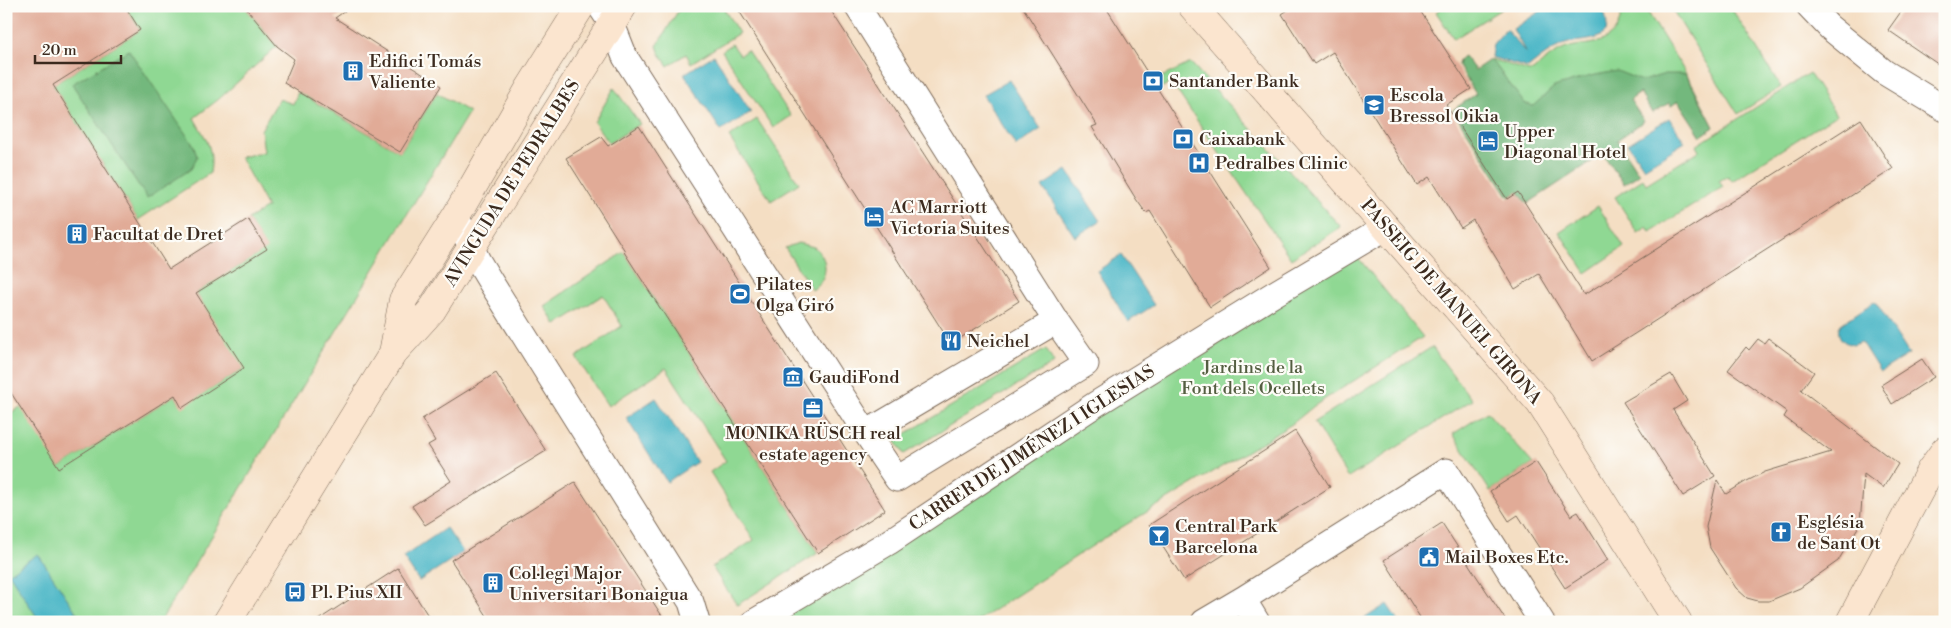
<svg xmlns="http://www.w3.org/2000/svg" width="1951" height="628" font-family="'Libre Bodoni',serif">
<rect width="100%" height="100%" fill="#fdfcf7"/>
<filter id="ink" filterUnits="userSpaceOnUse"><feTurbulence type="fractalNoise" baseFrequency=".02" numOctaves="2"/><feDisplacementMap in="SourceGraphic" scale="10" xChannelSelector="R" yChannelSelector="G"/><feConvolveMatrix kernelMatrix="1 2 1 2 8 2 1 2 1" color-interpolation-filters="sRGB"/></filter>
<filter id="wash" filterUnits="userSpaceOnUse"><feTurbulence type="fractalNoise" baseFrequency=".0096" numOctaves="4" result="noise"/><feDisplacementMap in="SourceGraphic" scale="20" xChannelSelector="R" yChannelSelector="G"/><feGaussianBlur stdDeviation="1.12" result="paint"/><feColorMatrix in="noise" values="0 0 0 0 0 0 0 0 0 0 0 0 0 0 0 0 0 1.4 0 .05"/><feComposite in="paint" operator="in"/></filter>
<g filter="url(#wash)">
<rect width="100%" height="100%" fill="#f4dec3"/>
<path fill="#8fd893" stroke="#658158" d="M125,6h119l33,40 -58,53 -25,19c12,21 20,30 16,55l-72,47 -85,-135 87,-55z
M681,6h41l17,27 -48,30 -5,-9 -18,12 -8,-12 -3,-8z
M1444,6h62l-52,33 -18,-27z
M1626,6h18l49,79 21,42 -13,9 -23,-35 -7,5 -2,-3 -17,10 -12,-20 -10,7 14,21 -27,19 22,34 -15,10 -21,-30 -76,50 -8,-12 -10,5 -56,-87 23,-16 -18,-29 1,-5 5,-4 11,14 16,-11 38,12h4c9,-8 18,-16 29,-21 19,-9 41,-1 54,-21 4,-7 5,-11 4,-19z
M1670,6h60l51,81 -43,27z
M732,44l8,11 7,-5 44,66 -18,12 -51,-77z
M1191,63l150,164 -50,32 -120,-177 -8,5 -10,-6z
M1809,73l27,42 -104,66 -4,-5 -9,5 4,6 -73,45 -3,-5 -9,6 -23,-36 28,-18 3,5 53,-33 -3,-5z
M614,88l26,36 -31,19 -15,-21z
M298,92l102,60 37,-59 32,19 -309,510h-154v-206l19,-12 34,64 116,-73 7,12 61,-38 -47,-76 70,-44 -18,-30 19,-12 -27,-50 24,-5 -3,-22 18,-31 14,5z
M757,119l42,64 -28,18 -42,-64z
M1598,206l26,41 -38,26 -27,-41z
M798,243l16,4c16,12 14,33 -2,43l-27,-42z
M1351,249l72,88 -109,69 -22,18 -183,111 -133,87h-215z
M624,252l194,301 -81,52 -25,-38 42,-27 -44,-68 16,-11 -60,-93 -58,38 -32,-49 46,-31 -19,-31 -47,30 -12,-19z
M1432,347l40,53 -124,78 -34,-56z
M1046,349l8,14 -150,91 -9,-14z
M1487,412l46,52 -43,27 -37,-57z"/>
<path fill="#73b87d" stroke="#57714e" d="M129,50l65,96 3,11 -6,12 -44,29 -75,-114z
M1464,56l11,14 16,-11 33,44 9,3 21,-19 36,-11 27,-5 25,10 23,-7h21l28,53 -13,9 -23,-35 -7,5 -2,-3 -17,10 -12,-20 -10,7 14,21 -27,19 22,34 -15,10 -21,-30 -76,50 -8,-12 -10,5 -56,-87 23,-16 -18,-29 2,-6z"/>
<path fill="#49b6c6" stroke="#427072" d="M1548,6h52c6,9 8,15 6,26 -11,11 -27,7 -41,12 -14,5 -26,15 -37,24l-37,-11 2,-13 13,-15 20,24 -13,-24z
M714,55l37,57 -30,19 -37,-57z
M1009,80l32,49 -25,17 -33,-51z
M1669,118l16,24 -41,26 -16,-24z
M1067,170l33,51 -25,16 -33,-51z
M1121,255l33,50 -26,17 -31,-51z
M1875,301l34,53 -29,18 -19,-30 -9,3c-11,-3 -17,-11 -11,-21z
M656,398l41,64 -30,20 -41,-64z
M446,528l16,22v3l-43,28 -16,-24z
M38,554l44,67 -42,1 -31,-49z
M1387,604l12,18h-40z"/>
<g id="blocks">
<path fill="#e1ab97" d="M6,6h119l15,24 -87,55 116,184 79,-50 19,30 -71,44 48,75 -62,40 -7,-13 -116,73 -53,-83z
M244,6h108l-17,12 106,68 -41,66 -116,-69 10,-24 -17,-13z
M736,6h92l191,295 -68,43z
M1022,6h83l166,261 -61,40 -60,-96 -4,2 -10,-14 -44,-72 5,-2z
M1294,6h123l54,83 -25,16 61,94 11,-7 66,103 277,-176 32,50 -301,192 -53,-87 -24,15 -42,-69 -12,8 -32,-51 -12,8 -84,-133 -19,12 -32,-50z
M1905,6h28l12,9v54l-57,-39z
M639,126l246,384 -67,43 -194,-301 1,-1 -59,-93 35,-21 7,9z
M1768,338l46,34 -13,18 97,74 -15,24 -19,-14 -4,50 -22,37 -38,27 -31,13h-11l-11,-3 -11,-10 -26,-40 -4,-21 11,-47 9,14 19,-12 20,-10 66,-20 -47,-35 3,-5 -59,-42 18,-23 3,3 9,-11 6,4z
M1922,359l12,18 -42,27 -11,-19z
M496,373l50,78 -121,74 -13,-19 39,-25 -23,-36 7,-4 -13,-22z
M1671,374l16,27 -14,9 42,66 -32,20 -60,-94z
M1295,431l35,56 -146,93 -35,-55z
M1536,462l35,54 7,-4 30,48 -43,28 -47,-73 -9,6 -19,-30z
M575,482l28,43 63,97h-175l-40,-62z
M1442,523l35,54 30,45h-84l-39,-62z
M398,568l34,54h-117z"/>
</g>
</g>
<g filter="url(#ink)">
<use href="#blocks" fill-opacity="0" stroke="#7c6958" stroke-width="1"/>
<g fill="none" stroke-linecap="round" stroke-linejoin="round">
<g stroke="#7c6958" stroke-width="27">
<path id="street" d="M600,6l12,18 13,33 241,376
M857,6l199,315 30,43 -189,115 -31,-46 190,-112
M1809,6l20,21 55,45 61,37
M456,216l22,45 12,20 201,321 6,20
M1243,599l14,23
M754,622l135,-80 207,-138 178,-110 113,-67
M1204,622l39,-23 203,-128 96,151"/>
</g>
<g stroke="#7c6958" stroke-width="29">
<path id="secondary" d="M1192,6l348,397 138,219
M393,353l10,-53 53,-84 73,-127 52,-83
M227,622l166,-269 39,-43 191,-304
M1850,622l80,-151 15,-21"/>
</g>
<use href="#street" stroke="#fff" stroke-width="25"/>
<use href="#secondary" stroke="#fbe5cf" stroke-width="28"/>
</g>
</g>
<defs>
<g id="building-square" transform="scale(1.125)"><rect x="-9" y="-9" width="18" height="18" rx="4" fill="#1f6fb2" stroke="#fdfcf7"/><path d="M-4-6H4V6H1V3H-1V6H-4ZM-2.5-4.3h1.7v1.8h-1.7ZM.8-4.3h1.7v1.8H.8ZM-2.5-1h1.7V.8h-1.7ZM.8-1h1.7V.8H.8Z" fill="#fff"/></g>
<g id="bank-square" transform="scale(1.125)"><rect x="-9" y="-9" width="18" height="18" rx="4" fill="#1f6fb2" stroke="#fdfcf7"/><path d="M-6-4H6V4H-6ZM0-2.3a2.3 2.3 0 1 0 0 4.6a2.3 2.3 0 1 0 0-4.6Z" fill="#fff"/></g>
<g id="school-square" transform="scale(1.125)"><rect x="-9" y="-9" width="18" height="18" rx="4" fill="#1f6fb2" stroke="#fdfcf7"/><path d="M0-5L7-2L0 1L-7-2ZM-4 1L0 2.5L4 1V4Q0 6-4 4Z" fill="#fff"/></g>
<g id="hotel-square" transform="scale(1.125)"><rect x="-9" y="-9" width="18" height="18" rx="4" fill="#1f6fb2" stroke="#fdfcf7"/><path d="M-6-4.5h1.5V1H6V5H4.5V3h-9V5H-6ZM-4 0a1.8 1.8 0 1 1 3.6 0ZM.5 0V-2.5h3Q6-2.5 6 0Z" fill="#fff"/></g>
<g id="hospital-square" transform="scale(1.125)"><rect x="-9" y="-9" width="18" height="18" rx="4" fill="#1f6fb2" stroke="#fdfcf7"/><path d="M-5-5h3v3.5h4V-5h3V5h-3V1.5h-4V5h-3Z" fill="#fff"/></g>
<g id="stadium-square" transform="scale(1.125)"><rect x="-9" y="-9" width="18" height="18" rx="4" fill="#1f6fb2" stroke="#fdfcf7"/><path d="M0-5a6.5 5 0 1 0 0 10a6.5 5 0 1 0 0-10ZM-3.5-1.8h7v3.6h-7Z" fill="#fff"/></g>
<g id="restaurant-square" transform="scale(1.125)"><rect x="-9" y="-9" width="18" height="18" rx="4" fill="#1f6fb2" stroke="#fdfcf7"/><path d="M-5-6h1v4h1v-4h1v4h1v-4h1v5L-1.5 .5V6h-2V.5L-5-1ZM5-6V6H3V1.5H1.5Q1.5-4 5-6Z" fill="#fff"/></g>
<g id="museum-square" transform="scale(1.125)"><rect x="-9" y="-9" width="18" height="18" rx="4" fill="#1f6fb2" stroke="#fdfcf7"/><path d="M0-6L6-3V-2H-6V-3ZM-5-1h2V3h-2ZM-1-1h2V3h-2ZM3-1h2V3H3ZM-6 4H6V6H-6Z" fill="#fff"/></g>
<g id="office-square" transform="scale(1.125)"><rect x="-9" y="-9" width="18" height="18" rx="4" fill="#1f6fb2" stroke="#fdfcf7"/><path d="M-6-3h4V-5.5h4V-3h4V5H-6ZM-1-4.5V-3h2v-1.5ZM-6 0V1H6V0Z" fill="#fff"/></g>
<g id="church-square" transform="scale(1.125)"><rect x="-9" y="-9" width="18" height="18" rx="4" fill="#1f6fb2" stroke="#fdfcf7"/><path d="M-1.2-6h2.4v3.5h3.3v2.4h-3.3V6h-2.4V-.1h-3.3v-2.4h3.3Z" fill="#fff"/></g>
<g id="bar-square" transform="scale(1.125)"><rect x="-9" y="-9" width="18" height="18" rx="4" fill="#1f6fb2" stroke="#fdfcf7"/><path d="M-6-5H6L.8 .8V4.5H3.5V6h-7V4.5H-.8V.8Z" fill="#fff"/></g>
<g id="civic-square" transform="scale(1.125)"><rect x="-9" y="-9" width="18" height="18" rx="4" fill="#1f6fb2" stroke="#fdfcf7"/><path d="M-.6-6.5H3V-4.5H.6V-3L4-1V1h2V6H-6V1h2V-1L-.6-3ZM-1.2 2.5V6h2.4V2.5Z" fill="#fff"/></g>
<g id="bus-square" transform="scale(1.125)"><rect x="-9" y="-9" width="18" height="18" rx="4" fill="#1f6fb2" stroke="#fdfcf7"/><path d="M-5-6H5V4H4V6H2V4H-2V6H-4V4H-5ZM-3.5-4V0h7V-4ZM-3.5 1.2v1.5H-2V1.2ZM2 1.2v1.5H3.5V1.2Z" fill="#fff"/></g>
</defs>
<g fill-rule="evenodd">
<use href="#building-square" x="353" y="71"/>
<use href="#bank-square" x="1153" y="81"/>
<use href="#school-square" x="1374" y="105"/>
<use href="#bank-square" x="1183" y="139"/>
<use href="#hotel-square" x="1488" y="141"/>
<use href="#hospital-square" x="1199" y="163"/>
<use href="#hotel-square" x="874" y="217"/>
<use href="#building-square" x="77" y="234"/>
<use href="#stadium-square" x="740" y="294"/>
<use href="#restaurant-square" x="951" y="341"/>
<use href="#museum-square" x="793" y="377"/>
<use href="#office-square" x="813" y="408"/>
<use href="#church-square" x="1781" y="532"/>
<use href="#bar-square" x="1159" y="536"/>
<use href="#civic-square" x="1429" y="557"/>
<use href="#building-square" x="493" y="583"/>
<use href="#bus-square" x="295" y="592"/>
</g>
<g text-anchor="middle" dominant-baseline="central" stroke-width="4.5" stroke-linejoin="round" paint-order="stroke">
<g font-size="18" fill="#3b2a1e" stroke="#fdfcf7" text-anchor="start">
<text x="369" y="61">Edifici Tomás<tspan x="369" dy="21">Valiente</tspan></text>
<text x="1169" y="81">Santander Bank</text>
<text x="1390" y="95">Escola<tspan x="1390" dy="21">Bressol Oikia</tspan></text>
<text x="1504" y="131">Upper<tspan x="1504" dy="21">Diagonal Hotel</tspan></text>
<text x="1199" y="139">Caixabank</text>
<text x="1215" y="163">Pedralbes Clinic</text>
<text x="890" y="207">AC Marriott<tspan x="890" dy="21">Victoria Suites</tspan></text>
<text x="93" y="234">Facultat de Dret</text>
<text x="756" y="284">Pilates<tspan x="756" dy="21">Olga Giró</tspan></text>
<text x="967" y="341">Neichel</text>
<text x="809" y="377">GaudiFond</text>
<text x="813" y="433" text-anchor="middle">MONIKA RÜSCH real<tspan x="813" dy="21">estate agency</tspan></text>
<text x="1797" y="522">Església<tspan x="1797" dy="21">de Sant Ot</tspan></text>
<text x="1175" y="526">Central Park<tspan x="1175" dy="21">Barcelona</tspan></text>
<text x="1445" y="557">Mail Boxes Etc.</text>
<text x="509" y="573">Col·legi Major<tspan x="509" dy="21">Universitari Bonaigua</tspan></text>
<text x="311" y="592">Pl. Pius XII</text>
</g>
<g font-size="18" fill="#3b2a1e" stroke="#fdfcf7">
<text transform="translate(512 183) rotate(-58)">AVINGUDA DE PEDRALBES</text>
<text transform="translate(1451 302) rotate(49)">PASSEIG DE MANUEL GIRONA</text>
<text transform="translate(1032 448) rotate(-33)">CARRER DE JIMÉNEZ I IGLESIAS</text>
</g>
<g font-size="18" fill="#545e41" stroke="#fdfcf7">
<text x="1253" y="367">Jardins de la<tspan x="1253" dy="21">Font dels Ocellets</tspan></text>
</g>
</g>
<rect width="1951" height="628" fill="none" stroke="#fdfcf7" stroke-width="25"/>
<path d="M35 55v8h86v-8" fill="none" stroke="#3b2a1e" stroke-width="2.5"/>
<text x="42" y="55" font-size="15" fill="#3b2a1e" stroke="#fdfcf7" stroke-width="4" paint-order="stroke">20 m</text>
</svg>
